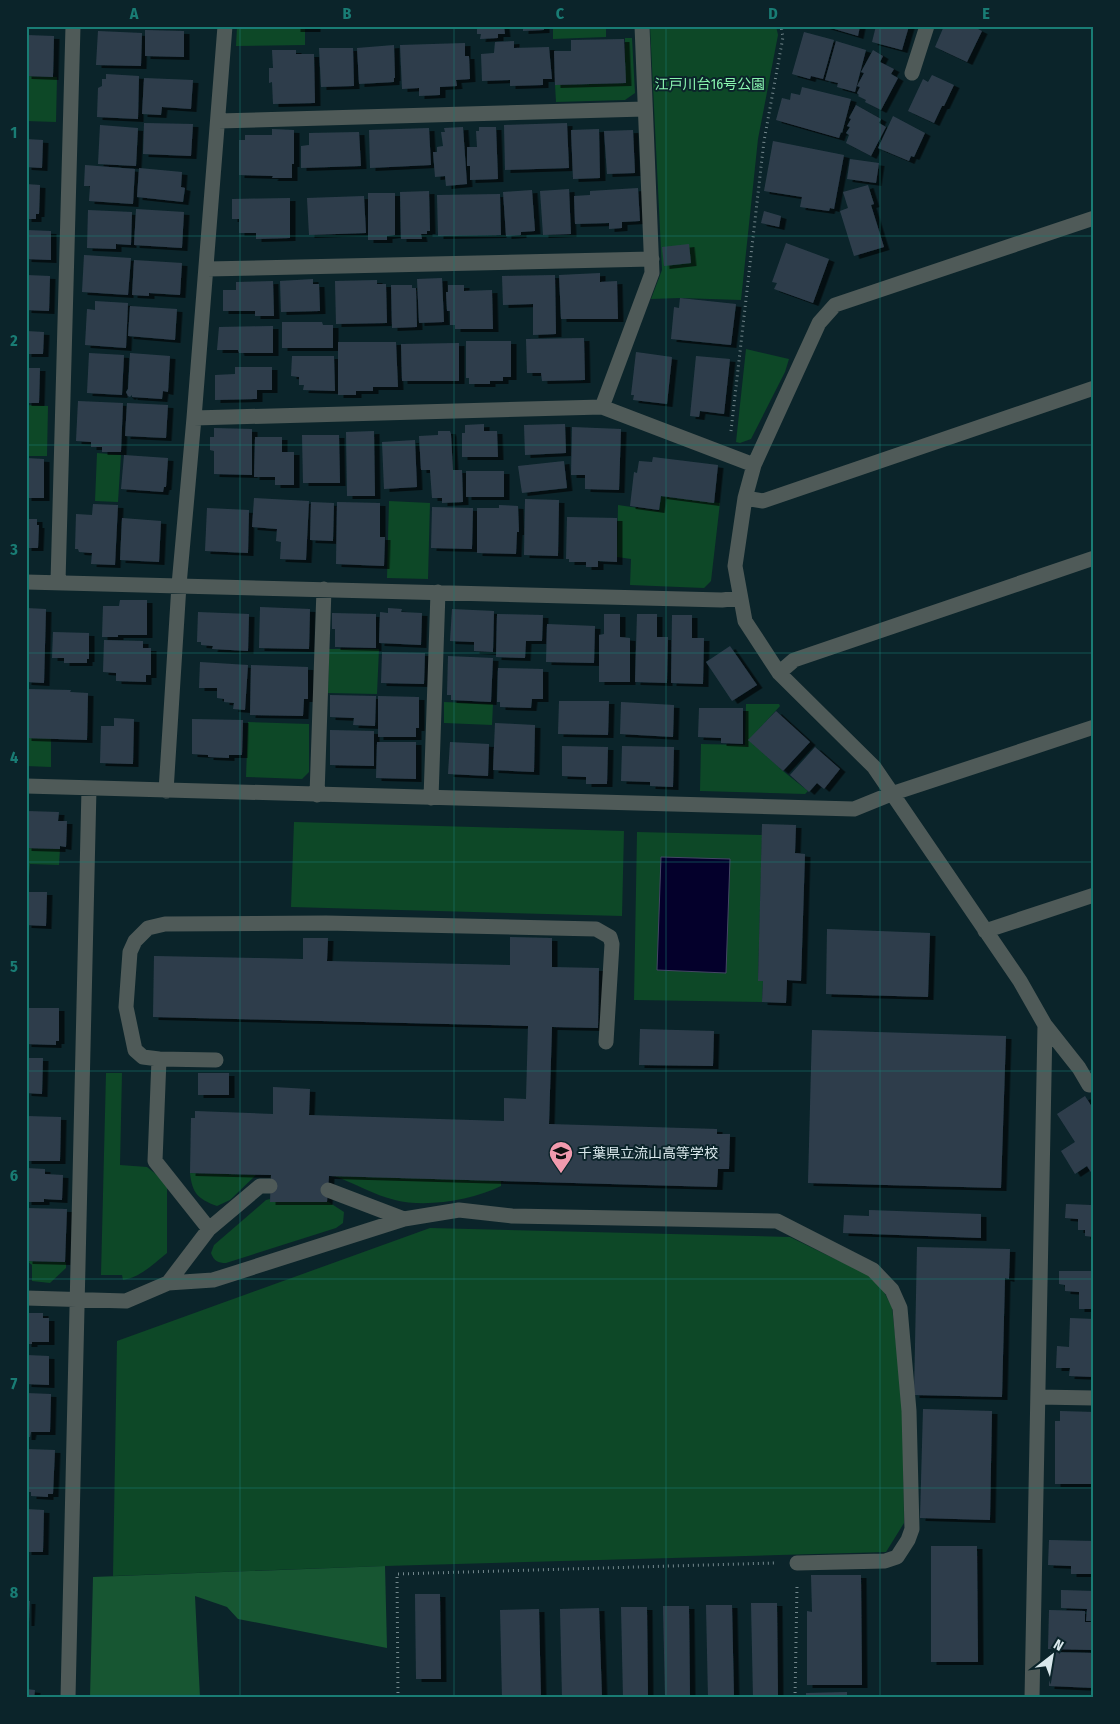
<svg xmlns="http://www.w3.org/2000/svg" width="1120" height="1724" font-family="'Fira Sans Condensed','Noto Sans JP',sans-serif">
<defs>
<filter id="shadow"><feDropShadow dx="5.5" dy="3" stdDeviation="0" flood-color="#0009"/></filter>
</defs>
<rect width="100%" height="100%" fill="#0b242a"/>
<path fill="#0d4827" d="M553,26h53v11l-53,2z
M650,26h126l2,9 -20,104 -17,161 -61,-2 -29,1 11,-29z
M237,27h58l10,2v16l-69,1z
M625,38h7l3,55 -10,7 -69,2 -1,-17 70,-2z
M26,76l31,1 -1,45 -30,-1z
M746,349l43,10 -4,13 -34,67 -11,4 -4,-1z
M26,405l22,1 -1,50h-21z
M97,453l24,2 -3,47 -23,-1z
M661,496l59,7 -9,78 -7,7 -74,-3 1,-26 -14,-2 1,-52 41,6z
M389,501l41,2 -2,76 -41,-1z
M329,649h50l-2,45 -49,-1z
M444,702l49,2 -1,21 -48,-2z
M746,704h33l1,2 -31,34 34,31 25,20 -3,3 -105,-3 1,-47 44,1z
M248,722l61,2v48l-7,7 -56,-2z
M26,738h25v29l-25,-1z
M294,822l330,9 -2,85 -331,-9z
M637,832l125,3 -4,146h5l-1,21 -128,-2z
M26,848l34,1 -1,16 -29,-1 -2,24h-2z
M106,1073h16l-2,92 27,2 20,16v70c-14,11 -26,24 -44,27l-1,-5h-21z
M190,1173l66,2 -26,25 -13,6c-19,-7 -25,-13 -27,-33z
M334,1176l167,4v6c-29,14 -75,22 -106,14 -21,-5 -41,-17 -61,-24z
M270,1199v3h57v-1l17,11 -1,11 -7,5 -110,35c-8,0 -12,-2 -15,-10l3,-8 52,-45z
M430,1228l360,9 43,21 43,19 16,30 11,100 1,116 -18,29 -501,14 -272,10 4,-235z
M27,1261l39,1v6l-16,15 -18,-2v-16z"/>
<path fill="#175632" d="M385,1566l2,82 -149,-29 -11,-12 -32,-11 5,102h-110l3,-121z"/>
<path fill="#04002b" stroke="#444665" d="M661,857l69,2 -4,114 -69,-3z"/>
<path fill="#2e3e4c" filter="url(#shadow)" d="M295,26h20v3h-20z
M477,26h27l1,8h-7v4l-18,1 1,-5h-4z
M523,26h21v4l-21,1z
M824,26h36l-2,10z
M876,26h33l-7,24 -30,-8z
M944,26h28l10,5 -15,31 -32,-15z
M145,30l39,1v26l-39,-1z
M98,31l44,2 -1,33 -45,-1z
M804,32l30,8 -11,39 -12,-3 -1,3 -18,-5z
M26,35l28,1 -1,41 -27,-1z
M624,39l2,44 -71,2 -1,-34h17v-11z
M514,41v7l35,-1 3,32h-9v6l-33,1v-6l-28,1 -1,-27 13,-1 1,-11z
M836,41l30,9 -11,42 -18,-5 1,-4 -13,-3z
M465,43v13h4l1,23 -14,1 1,6 -17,1v8l-21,1v-8l-17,1 -2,-44z
M394,45l1,33h-1v4l-35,2 -2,-36z
M319,48h34l1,38 -33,1z
M272,50h24v4h18l1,49 -42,1 -1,-22 -3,1v-15h4z
M873,50l10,6 -3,6 14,7 -3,5 7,4 -17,32 -16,-8 1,-2 -8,-4 1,-1 -2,-2 3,-6 -3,-1 7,-13 -3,-1z
M106,74l33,2 -1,43 -41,-2 1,-29 4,-2v-7h4z
M932,75l22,10 -10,21h-2l-8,17 -26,-12 15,-32 5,3z
M144,78l49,2 -2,29 -29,-2 -1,8 -19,-1z
M802,87l49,12 -9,34 -1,-1 -2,6 -63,-18 6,-22 8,2 1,-7 9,2z
M856,105l25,14 -2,4 7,4 -15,29 -25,-13 3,-8 -3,-2 4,-6 -3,-1 4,-7 -2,-1z
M893,116l32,17 -11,24 -3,-1 -2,5 -31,-13z
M144,123l49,1 -2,32 -48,-2z
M567,123l2,45 -64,2 -1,-45z
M100,125l38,3 -2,38 -38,-2z
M463,127l4,57 -21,2 -1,-10 -10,1 -2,-25h4v-5l6,-1 -2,-14h4l-1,-4z
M479,127h17l2,52 -28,1v-14h-3v-19h10l-1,-16h3z
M429,128l2,37 -61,3 -1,-38z
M272,129l22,1v34h-2v14h-20l1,-2 -34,-1v-35h6v-5h27z
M599,129l1,49 -27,1 -2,-49z
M633,130l2,43 -28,1 -3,-43z
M359,132l2,34 -60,2v-22l8,-1v-12z
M26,139l17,1 -1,28 -16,-1z
M773,141l71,14 -10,54 -4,-1 -1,3 -29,-4 2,-10 -38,-6z
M850,159l29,4 -3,20 -29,-4z
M85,165l50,4 -2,35 -44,-3 1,-15h-6z
M139,168l43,4 -1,15 4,1 -2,14 -46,-5z
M26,184l14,1 -1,29h-3v5h-10z
M868,185l6,19 -3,1 13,42 -30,9 -14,-45 8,-3 -5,-16z
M638,188l2,33 -18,1v6l-13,1v-6l-34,1 -1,-28 16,-1v-4z
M569,189l2,45 -28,1 -3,-44z
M532,190l3,41 -14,1v3l-15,1 -3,-44z
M429,191l1,40h-3v3h-6l1,5h-21l-1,-47z
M368,193h27v42l-8,1v4h-19z
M500,194l1,41 -63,1 -1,-41z
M364,196l2,37 -57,2 -2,-37z
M290,198v40l-34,1v-6h-17v-14h-7v-20z
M136,209l48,3 -2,36 -48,-3z
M88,210l44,2 -1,33 -15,-1v5l-29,-1z
M764,211l17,5 -2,11 -18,-4z
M26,230l25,1v29l-25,-1z
M786,243l43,16 -16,44 -39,-14 3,-6 -5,-1z
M689,244l2,19 -27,3 -2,-19z
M84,255l47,3 -3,37 -46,-3z
M134,260l48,3 -2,32 -31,-2v3l-17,-1z
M600,273v9l17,-1 1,38h-57l-2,-44z
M26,275l24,1 -1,35 -23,-1z
M555,275l1,59 -23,1v-31l-30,1 -1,-29z
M442,278l2,44 -25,1 -2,-44z
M313,279v5h6l1,27 -39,1 -1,-31z
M377,280v4h9l1,39 -51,1 -1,-43z
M273,281l1,35h-19v-5h-32v-21h13v-8z
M391,285h21v3h4l1,39 -25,1z
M448,285h16v6l28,-1 1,39h-38v-4h-5v-14h-3l-1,-19h2z
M680,298l56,6 -5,41 -60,-6 3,-32 5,1z
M95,301l33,2 -2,45 -41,-3 2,-36 8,1z
M130,306l47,3 -2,31 -47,-4z
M282,322h40l1,3h10v23h-51z
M273,326v27h-34l-1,-3h-21l2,-23z
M26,331l18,1 -1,22h-17z
M584,338l1,42 -43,1 -1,-8h-14l-1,-34z
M466,341h45v36h-8v4h-13v3h-21v-6h-3z
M338,342h58l2,45h-25v4h-17v4h-18z
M459,343v38h-57l-1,-37z
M636,352l36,5 -5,47 -34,-4 1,-5h-3z
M89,353l35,2 -2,40 -35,-2z
M130,353l40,3 -2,36 -5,-1 -1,8 -30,-2v-2l-2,2 -2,-1 -2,-4 2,-3z
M292,356h42l1,35 -32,-1 1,-5h-5v-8l-8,-1z
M696,356l34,3 -6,55 -24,-3 -1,6 -9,-1z
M235,367h37v23h-15v9l-42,1v-25l20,-1z
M26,368h14l-1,35h-13z
M78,401l45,2 -2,49h-19v-5h-11v-5l-15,-1z
M127,403l41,2 -2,33 -41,-2z
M484,424v7h13l1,26h-36v-24h3v-8z
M565,424l1,29 -41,2 -1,-30z
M572,427l49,2 -2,61 -34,-1v-14h-14z
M214,428l38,1v46l-38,-1v-23l-4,-1v-13h4z
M374,431l1,65h-28l-1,-64z
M438,431h12l1,3 2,36h9l1,32 -21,1v-5h-10l-2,-28h-9l-2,-34 19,-1z
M302,435h37l1,48h-37z
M255,437h27v15h12v33h-19v-8h-21z
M415,440l2,47 -33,2 -2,-47z
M124,455l44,3 -2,29h-2l-1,5 -42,-3z
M653,457l65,8 -4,38 -53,-7 -2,14 -29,-4 4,-34 3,1 2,-12 13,1z
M26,458l18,1v39h-18z
M564,461l3,27 -45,5 -4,-27z
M466,471h38v26h-38z
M254,498l55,3 -3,59 -26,-1 1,-17 -5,-1 1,-12 -25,-2z
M525,499l34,1 -1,56 -34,-1z
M311,502l23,1 -1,38 -23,-1z
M337,502l43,1v34h5l-1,29 -48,-2z
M93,504l25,1 -3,60 -24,-1 1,-11 -13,-1 -1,-3h-3l1,-35 16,1z
M499,505l19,1 1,26h-2l-1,22 -39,-1v-45h22z
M432,507l41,1 -1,41 -41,-1z
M207,508l42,2 -1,43 -43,-2z
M567,517l50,1v44l-19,-1v6h-12v-5h-17v-3h-3z
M122,518l39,3 -2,41 -39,-2z
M26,519h11v6h2l-1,23h-12z
M120,600h27v35h-29v2h-16l1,-31h16z
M260,607l50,2 -1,40 -50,-1z
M26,608l20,1 -2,74 -18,-1z
M388,608l14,1 -1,3 21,1 -1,32 -42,-2 1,-31 8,1z
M452,609l42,2 -1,41 -19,-1v-9l-24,-1z
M198,612l51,2 -1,37 -36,-2 1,-3 -12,-1v-3h-4z
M332,613l44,1v34l-41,-1v-18h-3z
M497,614l46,1 -1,26h-16l-1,17 -29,-1z
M604,614h16v23l10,1v44h-31v-47l5,-1z
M637,614h20v23h11l-1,46 -32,-1z
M672,615h20v23h12l-1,46 -32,-1z
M547,624l48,2 -1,37 -48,-1z
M53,632l36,1v26h-2v4h-23v-5h-12z
M104,640l39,1v7h8v27h-5v7l-30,-1v-8l-13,-1z
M730,646l27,39 -25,16 -26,-39z
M382,652l43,1 -1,31 -43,-1z
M448,656l45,2 -2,44 -40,-2v-5h-4z
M200,662l48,3 -3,45 -12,-1 1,-6 -10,-1v-3l-7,-1v-10h-18z
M251,665l57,2v32h-4l-1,17 -53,-1z
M498,668l45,1v30h-11l-1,9 -31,-1v-5h-3z
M26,689l45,1 -1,2 18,1 -1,47 -61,-2z
M330,695l46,1 -1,30 -22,-1 1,-7 -24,-1z
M378,696l41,1v31h-3v9h-38z
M559,701h50l-1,34 -50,-1z
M621,702l53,3 -1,32 -53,-3z
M699,708h44v36l-22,-1v-5l-23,-1z
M776,711l34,31 -27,29 -35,-31z
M114,718l20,1 -1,45 -33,-1 1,-37h13z
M192,719l51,1 -1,35h-13v3l-21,-1v-2l-16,-1z
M495,723l40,2 -1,47 -41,-2z
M330,730l44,1v35l-44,-1z
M377,742h39v37l-40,-1z
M450,742l39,2 -1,32 -40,-2z
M562,746l46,1 -1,37h-21v-7l-24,-1z
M622,746l52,1 -1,40 -23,-1v-4l-29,-1z
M815,747l25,22 -16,20 -7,-6 -8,9 -19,-17z
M26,811l33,1 -1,9h9l-1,26 -6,-1v3l-34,-1z
M762,824l34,1 -1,28 10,1 -4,127 -14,-1 -1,23 -24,-1 1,-21h-5z
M26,892h21l-1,34 -20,-1z
M827,929l103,4 -2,64 -102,-3z
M510,937l42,1v29l47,1 -1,60 -46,-1 -3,97 168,5v5h13l-1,35h-11l-1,18 -388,-11 -2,26h-57l1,-27 -81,-2 1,-55h4v-7l78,3v-27l37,2 -1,26 195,6v-23l22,1 2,-73 -375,-9 1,-61 149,3v-21h25l-1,23 183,4z
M26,1008h33v33h-3v4l-30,-1z
M640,1029l74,2 -1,35 -74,-1z
M812,1030l194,6 -5,152 -193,-5z
M26,1058h17l-1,36 -16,-1z
M198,1073h31v22h-31z
M1085,1096l9,14v67l-7,-11 -12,8 -14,-23 14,-9 -18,-28z
M26,1116l35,1 -1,44h-34z
M26,1168l19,1v5l18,1 -1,25 -18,-1v3h-18z
M1091,1203h3v34l-9,-1v-6h-7v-11l-13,-1 1,-14 25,1z
M26,1208l41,1 -2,53 -38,-1z
M869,1210l112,4v24l-138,-5 1,-18 25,1z
M917,1247l93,2 -1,30 -4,-1 -3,119 -88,-2z
M1059,1271h35v38h-15v-17l-14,-1v-6l-6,-1z
M26,1313h17v5h6v24h-17v2h-6z
M1070,1318l24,1v58l-25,-1 1,-8h-14l1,-22 12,1z
M26,1355l23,1v29l-23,-1z
M26,1393l25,1 -1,38h-19l-1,5h-4z
M923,1409l69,2 -2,109 -70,-2z
M1060,1411l34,1v72h-39v-63h5z
M26,1449l29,1 -2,44h-5v3l-17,-1v-4h-5z
M26,1509l18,1 -1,42h-17z
M1049,1540l45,1v42h-3v-9h-20v-8l-23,-1z
M931,1546h46l1,116h-47z
M811,1575h50l1,110h-55v-74l5,1z
M1061,1590l33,1v30h-8l1,-12 -26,-1z
M415,1594h25l1,85h-25z
M26,1601h4l-1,22h-3z
M751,1603h26l1,95h-25z
M706,1605h26l2,93h-26z
M663,1606h26l1,92h-25z
M621,1607h26l1,91h-25z
M599,1608l3,90h-40l-2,-89z
M539,1609l2,89h-39l-2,-88z
M1049,1610l36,1v11h7v28l-44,-1z
M1050,1652l44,1v35l-45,-2z
M26,1689l9,1 -1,8h-8z
M847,1692v6h-41v-5z"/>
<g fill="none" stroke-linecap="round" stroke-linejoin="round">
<path stroke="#73878c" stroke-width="3" stroke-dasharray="1 4" stroke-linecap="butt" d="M731,431l33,-290 19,-104 -2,-11
M398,1698l-1,-124 377,-11
M795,1698l2,-112"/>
<path stroke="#4f5a58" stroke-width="15" d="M912,73l15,-47
M218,121l427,-12
M207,269l445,-10
M602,407l50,-134 -10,-247
M194,418l408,-11 152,58
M745,498l18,3 331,-113
M26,582l696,18 18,-2
M58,582l15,-556
M779,673l15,-13 300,-102
M26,786l828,23 37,-15 203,-67
M166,791l13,-206 15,-167 31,-392
M317,795l7,-206
M431,798l7,-206
M985,931l109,-36
M1045,1025l34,43 10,17 5,-2
M159,1059l-16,-2 -8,-7 -9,-43 4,-55 5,-11 13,-13 17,-4 161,-1 270,6 14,8 2,7 -6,98
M328,1190l76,29
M209,1229l51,-43h10
M168,1283l45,-3 191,-61 55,-9 53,6 265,5 96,49 19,20 8,18 9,103 3,118 -4,11 -11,17 -12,4 -88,2
M26,1298l100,3 42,-18 41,-54 -54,-68 4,-102 57,1
M1038,1397l56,1
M68,1698l21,-910
M1032,1698l13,-673 -25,-44 -146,-214 -95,-94 -34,-52 -10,-55 10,-68 9,-33 65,-142 16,-18 259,-87"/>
</g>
<path fill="none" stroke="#197c74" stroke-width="1" stroke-opacity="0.55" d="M240,26v1672M454,26v1672M666,26v1672M880,26v1672M26,236h1068M26,445h1068M26,653h1068M26,862h1068M26,1071h1068M26,1279h1068M26,1488h1068"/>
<defs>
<g id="school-pin" transform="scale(1.25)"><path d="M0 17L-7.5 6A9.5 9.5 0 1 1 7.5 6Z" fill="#f29aae" stroke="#0b242a"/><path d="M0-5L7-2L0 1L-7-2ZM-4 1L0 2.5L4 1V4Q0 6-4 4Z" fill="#111"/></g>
</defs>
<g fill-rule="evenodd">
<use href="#school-pin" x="561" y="1153"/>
</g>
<g text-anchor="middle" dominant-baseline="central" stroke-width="4" stroke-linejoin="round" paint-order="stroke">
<g font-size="14" fill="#89f5af" stroke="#0b242a">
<text x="710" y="84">江戸川台16号公園</text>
</g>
<g font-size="14" fill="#dae8ec" stroke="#0b242a" text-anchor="start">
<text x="578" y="1153">千葉県立流山高等学校</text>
</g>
</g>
<rect width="1120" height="1724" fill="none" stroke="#0b242a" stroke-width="55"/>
<g transform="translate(1052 1656) rotate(31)" stroke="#0b242a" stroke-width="4" paint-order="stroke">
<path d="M0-4L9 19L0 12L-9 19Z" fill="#dae8ec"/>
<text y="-8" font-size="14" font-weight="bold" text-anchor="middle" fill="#dae8ec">N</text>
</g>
<rect x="28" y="28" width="1064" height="1668" fill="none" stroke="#197c74" stroke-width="2"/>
<g font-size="16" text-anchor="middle" font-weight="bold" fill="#197c74">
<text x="134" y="19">A</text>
<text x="347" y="19">B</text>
<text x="560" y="19">C</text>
<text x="773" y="19">D</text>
<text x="986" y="19">E</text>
<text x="14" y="138">1</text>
<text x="14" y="346">2</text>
<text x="14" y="555">3</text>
<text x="14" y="763">4</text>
<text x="14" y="972">5</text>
<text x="14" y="1181">6</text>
<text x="14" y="1389">7</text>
<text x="14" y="1598">8</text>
</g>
</svg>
